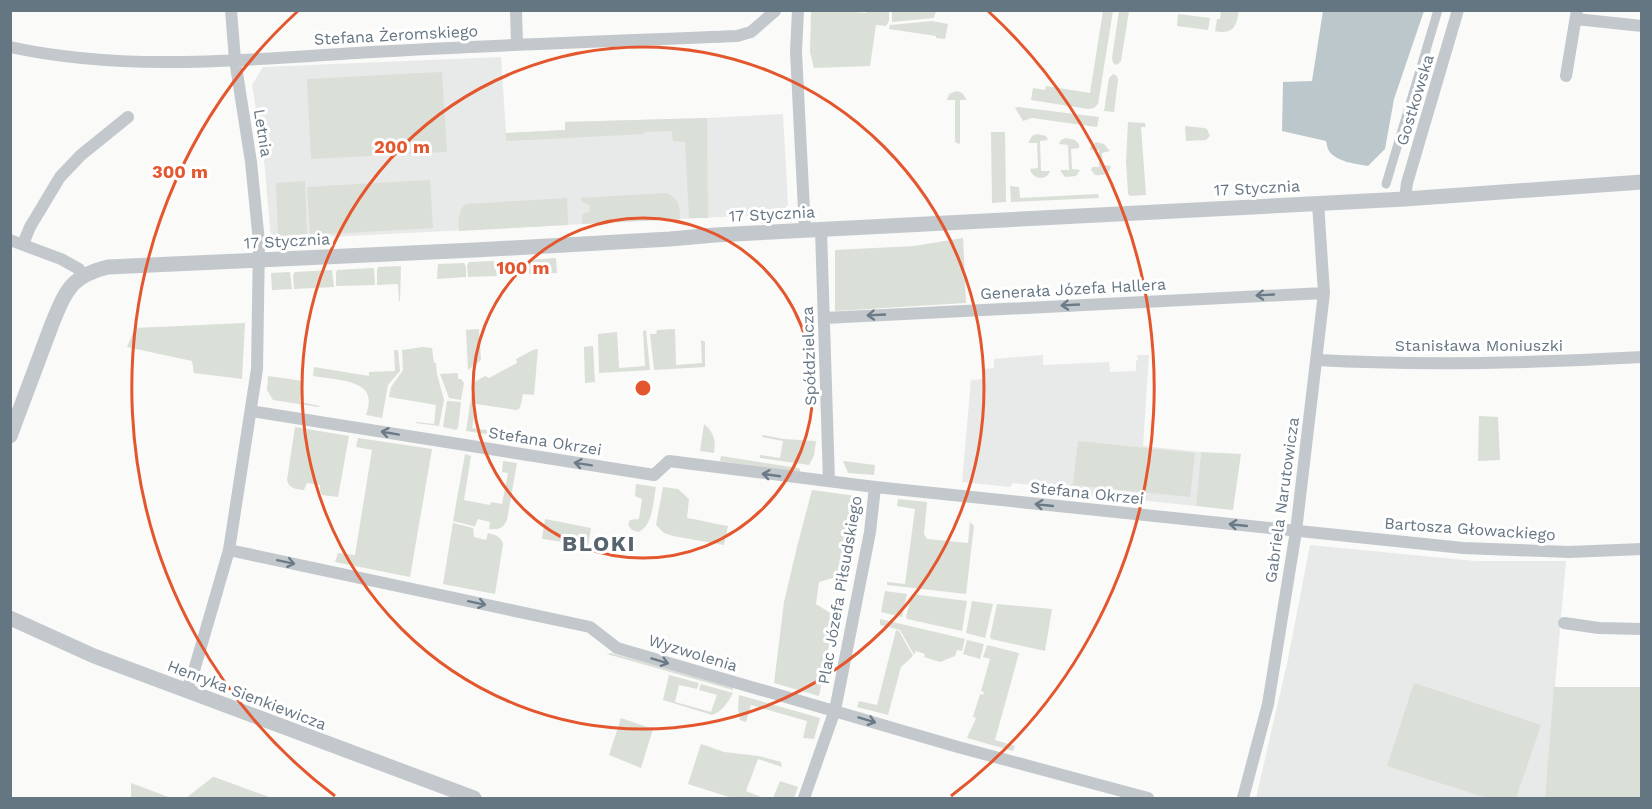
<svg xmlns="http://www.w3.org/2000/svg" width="1652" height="809" font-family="'Work Sans',sans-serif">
<rect width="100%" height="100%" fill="#fafaf8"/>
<path fill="#e8e9e9" d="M501,57l5,76 59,-3v-8l142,-4 76,-4 5,91 -8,9 -509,26 -7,-80 -12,-75 11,-18z
M1043,355v10l66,-3 1,10 26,-1v-10l2,-1 -1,-5h12l-6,91 58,6 -5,54 -154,-16 -2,-4 -27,-3 -3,4 -48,-5 9,-102 12,-1v-10l11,-1v-9z
M1310,545l165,16h91l-21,237h-289l32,-139z"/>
<path fill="#dadfd7" d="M811,11h34l21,2 1,-2h22v10l-3,5 -10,-1 -6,41 -56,2 -4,-16z
M892,11v-1l44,1 -2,7 -42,4z
M1103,11h10l-15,93 -4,4 -6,1 -57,-9 2,-12 12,2 1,-4 44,7z
M1119,11h10l-8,50 -4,4 -4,-2 -1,-5z
M1221,11h18c-3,15 -5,24 -24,20l2,-12h3z
M1178,14l32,4 -2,12 -31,-4z
M932,21l16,3 -3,15 -9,-1v-2l-47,-7 1,-4z
M442,72l5,80 -136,7 -4,-80z
M1113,74l4,2 1,4 -4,32 -10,-1 5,-33z
M957,91l5,2 5,7h-7v43l-1,1 -4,-2v-42h-8l2,-6z
M1018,107l81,10 -2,10 -65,-9 -9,3 -8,-13z
M707,118l1,100h-19l-4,-76 -12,-1 -1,-10 -28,1v2l-138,7v-8l59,-3v-8z
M1128,122l17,1 1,4h-5l5,68 -16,1 -2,-2 -2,-33z
M1185,126l19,2 3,1 3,7 -4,4 -20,1z
M991,132h14l1,70 -14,1z
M1037,134l9,2 2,4 -8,1 1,30h9l-2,4c-7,6 -16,2 -18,-6l8,-1 -1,-25h-9l4,-7z
M1066,138l9,2 4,4v4l-8,1 1,20 8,1 -4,6 -11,1 -4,-5v-2h8l-1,-25 -9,-1 2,-4z
M1096,142l8,2 6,7 -8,2 1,12 8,1c-1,8 -9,10 -16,9l-4,-5 1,-3h7v-17h-9l1,-4z
M430,180l3,48 -123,7 -3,-48z
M305,181l2,53 -29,2 -2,-53z
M1010,186l9,1 1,11 78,-4 1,4 -88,4z
M667,193c12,6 13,14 13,26l-98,5v-9l8,-4 -1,-6 -8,-4v-3z
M567,198l1,27 -109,6c-1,-10 -1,-21 7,-27z
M963,238l3,65 -131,8v-61l79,-4z
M556,258l1,15 -28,1 -1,-12 1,-2z
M524,260l2,2v12l-27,1 -1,-11 1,-3z
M494,261l3,15 -29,1 -1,-11 2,-4z
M464,263l2,4v10l-29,2 1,-15z
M401,266l-1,35h-1l-1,-17 -21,1v-14l1,-4z
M374,268l1,17 -39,1v-13l1,-3z
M332,270l2,17 -40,2 -1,-14 2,-3z
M290,272l2,17 -20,1 -1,-17z
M245,323l-3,56 -48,-6 -2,-12 -65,-14 8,-19z
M479,329l2,31 -13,10 -2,-40z
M675,329l1,36 26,-2 -1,-23 4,2v25l-51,3 -4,-36h6l1,-4z
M646,330l4,40 -51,3 -1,-39 19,-2 2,36 26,-2 -2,-35z
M593,346l2,36 -10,1 -1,-36z
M423,347l9,1 2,15h2l1,11 7,26 -5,26 -23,-3v-1l18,2 2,-19 -47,-8 2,-10 12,-17 -1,-20z
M538,349l-4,46 -11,-1 -2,10 -2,5 -3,1 -40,-6 -4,24 21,3v4l-27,-4 7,-46 3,-4 9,-5 4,2 28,-15 -1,-4 17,-9z
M394,350h4l2,21 -12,14 -6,33 -16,-3c2,-6 4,-13 2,-19 -4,-17 -40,-17 -55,-20l1,-9 55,9v-4l26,-1z
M458,373v6h3l3,4 -3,17 -12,-2 -9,-24z
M268,376l35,5 -3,21 20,4 -2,1 -45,-7 -6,-10z
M447,401l14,1 -3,26 -2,2 -13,-3z
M1479,416l19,1 2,43 -22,1z
M704,424c10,9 12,16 10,29l-14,-2z
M295,427l54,9 -11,61 -16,-2 -2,-4v-6l-13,-2 -3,7c-8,-1 -15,-1 -17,-10z
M763,435l21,4 32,2 -2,15 -5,9 -49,-7v-3l20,3 3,-17 -21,-4z
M358,438l74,11 -22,128 -75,-15 3,-9 17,2 17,-105 -16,-3z
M1078,441l117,12 -5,44 -117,-12z
M1201,452l40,2 -8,56 -37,-4z
M465,454l6,2 -7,44 26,5 1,-3 11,2 6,-31 -6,-1 1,-11 14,2 -10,57c-4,8 -8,10 -18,9l1,-7 -12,-3 -3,7h-2l-20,-5z
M721,456l77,12 2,1v4l-80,-12z
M843,461l32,4 -1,10 -26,-2z
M636,484l20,3c-3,15 -3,39 -18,45l-6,-2 -4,-5 2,-5 9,-1 3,-20 -7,-3z
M663,487l15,2 11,10 -2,19c14,2 27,6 41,8l-4,19 -51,-9 -9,-3 -8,-8z
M812,490l44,6 2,5 -15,74 -24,7 -3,22 19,12 -16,80 -45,-13 10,-81 13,-55z
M898,499l29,3 -3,32 3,5 41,4 2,-21 4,4 -8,68 -79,-9v-3l18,2 10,-75 -18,-3z
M545,519l46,9 -3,18 -45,-7 -1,-1z
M453,523l20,5 1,9 12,3 2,-7c7,2 13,3 15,11l-8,50 -52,-10z
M885,591l22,3 -5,23 -21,-5z
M912,594l55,7 -5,30 -55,-12 -1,-2z
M972,601l21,3 -8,34 -19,-5z
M997,604l55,5 -7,42 -54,-12 -1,-2z
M880,619l85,20 -3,12 -5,-1 -2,6 -15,6 -16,-5 1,-3 -9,-3 -2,4 -14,-25 -20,-5z
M896,630l3,1 14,25 -12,11 -13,48 -31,-8 2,-6 18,4z
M967,640l17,4 -4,15 -17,-5z
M987,645l32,8 -24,87 20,6 -2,5 -46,-13c2,-7 7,-13 9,-20l-3,-1 7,-23 3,1 1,-3 -3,-1 9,-32 -7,-2z
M611,653l122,34v3l-126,-36z
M669,675l30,8 -2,6 -18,-4 -4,17 36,10 6,-17 -18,-5 2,-6 32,9c-5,9 -10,18 -21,22l-49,-15z
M1414,683l127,42 -25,73h-29l-100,-32z
M1554,687h87v111h-96z
M739,695l81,23 -6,21 -11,-1 4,-17 -56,-16 -5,17 -6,-2 -2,-12z
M621,718l32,11 -12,39 -32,-13z
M701,744l23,8 35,4 22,6 1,5 -24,-8 -12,32 18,7h-32l-44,-14z
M213,777h1l58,21h-86z
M780,781l18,6 -4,11h-21z
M131,783l40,15h-40z"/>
<path fill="#bbc7cb" d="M1323,11h101l-30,88 -9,50 -17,17c-12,-2 -31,-4 -39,-15 -2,-3 -2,-7 -3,-10l-44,-10 1,-49 29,-1z"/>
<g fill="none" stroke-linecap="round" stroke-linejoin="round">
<path stroke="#c3c8cc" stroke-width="9" d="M1386,184l52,-174"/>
<path stroke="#c3c8cc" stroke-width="12" d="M516,10l1,35
M798,10l-2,42 9,178
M1576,19l66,7
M10,47c119,26 243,12 363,5 121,-7 242,-11 364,-16l14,-4 24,-21
M1566,76l11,-66
M1405,199l2,-16 51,-173
M821,230l8,251
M10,240l51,19 18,10 4,6
M23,244l7,-17 30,-50 21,-22 47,-38
M825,318l499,-25
M1317,360c108,6 217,3 325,-3
M251,411l403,64 15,-14 206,26 -5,45 -31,158 -4,20 -31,88
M875,487l588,61 106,4 73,-3
M229,550l361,77 27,21 341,99 190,51
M1564,623l35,5 43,1
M186,691l7,-17 36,-124 28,-181 2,-127 -8,-80 -16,-102 -4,-50
M1243,798l25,-94 28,-173 28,-238 -6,-90"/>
<path stroke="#c3c8cc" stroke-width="15" d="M10,436l42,-112c14,-34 19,-48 56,-57l367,-17 195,-11 45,-4 690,-36 237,-17
M10,618l84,38 380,142"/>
</g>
<defs><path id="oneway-shaft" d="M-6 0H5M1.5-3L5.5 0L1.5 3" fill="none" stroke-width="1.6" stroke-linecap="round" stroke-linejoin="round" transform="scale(1.5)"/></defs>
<g stroke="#6a7a87">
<use href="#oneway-shaft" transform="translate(1265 295) rotate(177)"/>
<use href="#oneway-shaft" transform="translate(1070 305) rotate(177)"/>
<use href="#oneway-shaft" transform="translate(876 315) rotate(177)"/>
<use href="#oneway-shaft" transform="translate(390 433) rotate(-170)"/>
<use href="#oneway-shaft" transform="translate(583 464) rotate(-171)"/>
<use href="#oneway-shaft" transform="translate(771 475) rotate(-172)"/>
<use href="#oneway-shaft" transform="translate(1044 505) rotate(-174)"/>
<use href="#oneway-shaft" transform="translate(1238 525) rotate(-174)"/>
<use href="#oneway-shaft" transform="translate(286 562) rotate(12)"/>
<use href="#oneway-shaft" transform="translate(477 603) rotate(12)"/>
<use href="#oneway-shaft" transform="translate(660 661) rotate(17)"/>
<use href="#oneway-shaft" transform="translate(867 720) rotate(17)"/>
</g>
<g fill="none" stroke="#e4572e" stroke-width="3">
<circle cx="643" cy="388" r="170"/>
<circle cx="643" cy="388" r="341"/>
<path d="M335 796A511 511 0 0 1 298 11M988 11A511 511 0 0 1 951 796"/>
</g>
<g text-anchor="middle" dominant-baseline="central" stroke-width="6" stroke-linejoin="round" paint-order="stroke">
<g font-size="16" fill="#657683" stroke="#fff">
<text transform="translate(396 35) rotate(-3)">Stefana Żeromskiego</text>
<text transform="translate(1415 100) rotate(-73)">Gostkowska</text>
<text transform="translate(263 133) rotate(81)">Letnia</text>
<text transform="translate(1257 188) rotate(-3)">17 Stycznia</text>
<text transform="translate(772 214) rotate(-3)">17 Stycznia</text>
<text transform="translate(287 241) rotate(-3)">17 Stycznia</text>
<text transform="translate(1073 289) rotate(-3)">Generała Józefa Hallera</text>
<text x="1479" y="345">Stanisława Moniuszki</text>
<text transform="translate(809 356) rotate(-92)">Spółdzielcza</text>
<text transform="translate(545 441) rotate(9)">Stefana Okrzei</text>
<text transform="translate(1087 493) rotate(6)">Stefana Okrzei</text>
<text transform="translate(1282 500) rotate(-82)">Gabriela Narutowicza</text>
<text transform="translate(1470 529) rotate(4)">Bartosza Głowackiego</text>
<text transform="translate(840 590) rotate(-80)">Plac Józefa Piłsudskiego</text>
<text transform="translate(693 653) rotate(17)">Wyzwolenia</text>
<text transform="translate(247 695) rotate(21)">Henryka Sienkiewicza</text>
</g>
<g font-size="22" font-weight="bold" letter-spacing="1.5" fill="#57646e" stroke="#fff">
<text x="599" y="543">BLOKI</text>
</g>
</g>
<circle cx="643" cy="388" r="9" fill="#e4572e" stroke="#fff" stroke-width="3"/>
<g font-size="18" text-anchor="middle" font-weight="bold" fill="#e4572e" stroke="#fff" stroke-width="6" stroke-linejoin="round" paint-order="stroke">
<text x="402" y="153">200 m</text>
<text x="180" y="178">300 m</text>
<text x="523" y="274">100 m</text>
</g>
<rect width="1652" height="809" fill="none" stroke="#657683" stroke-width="24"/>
</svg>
